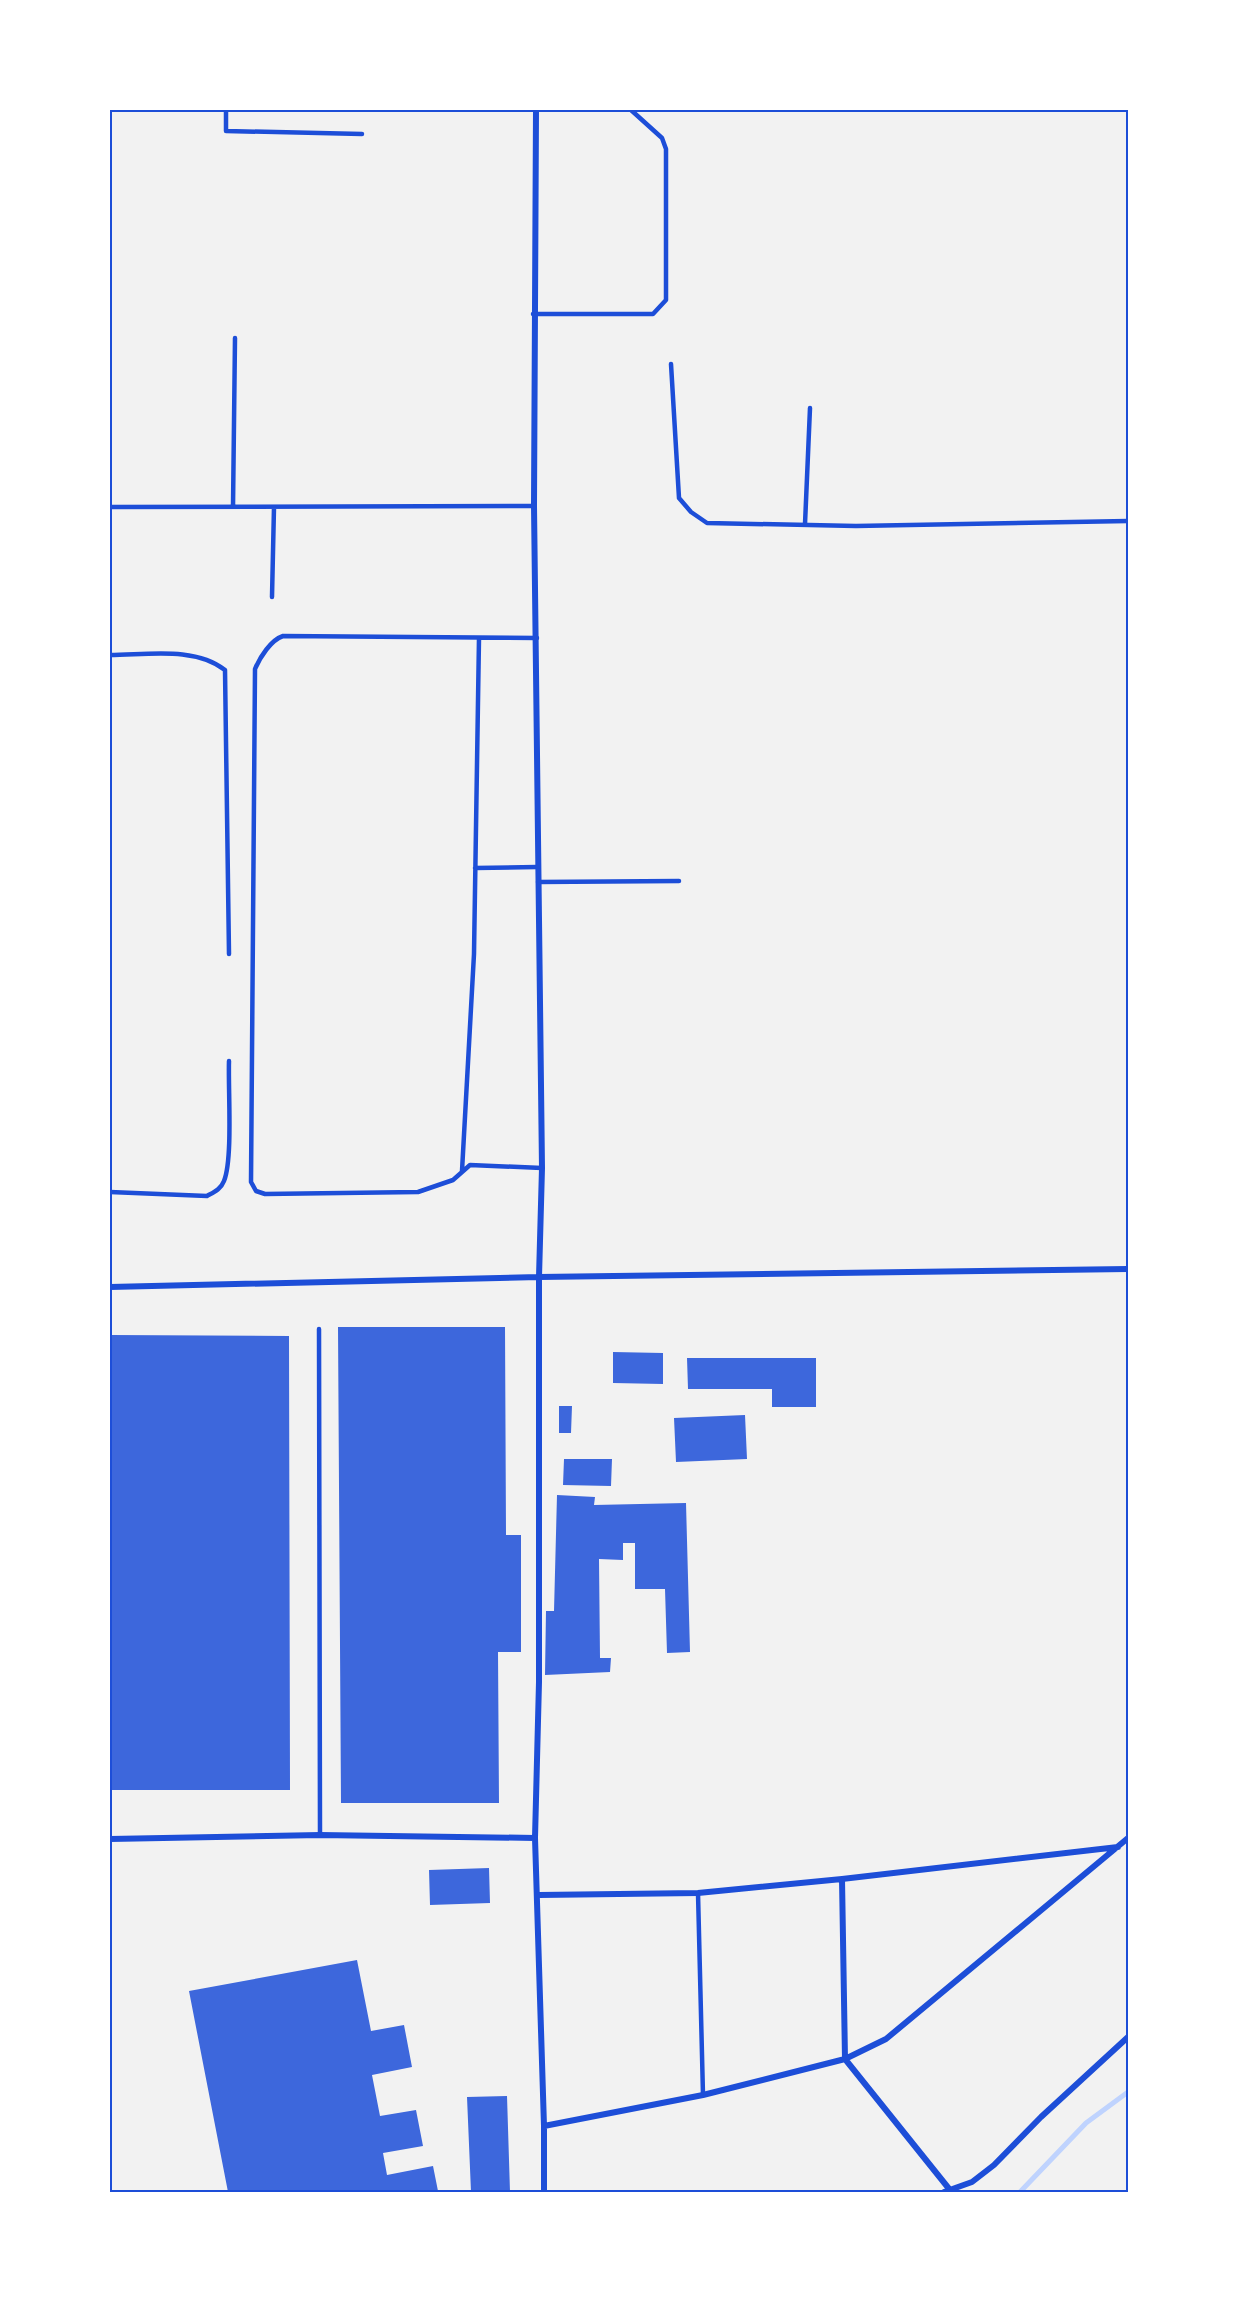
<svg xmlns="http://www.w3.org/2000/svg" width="1238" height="2302" font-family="'Alegreya Sans',sans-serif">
<rect width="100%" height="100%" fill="#f2f2f2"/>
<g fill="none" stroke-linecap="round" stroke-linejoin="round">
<path stroke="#bfd3fe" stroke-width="5" d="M1020,2192l66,-69 42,-31"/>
</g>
<path fill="#3d67dc" d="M338,1327h167l1,208h15v117h-23l1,151h-158z
M110,1335l179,1 1,454h-180z
M613,1352l50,1v31l-50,-1z
M687,1358h129v49h-44v-18h-84z
M559,1406h13l-1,27h-12z
M745,1415l2,44 -71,3 -2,-44z
M564,1459h48l-1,27 -48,-1z
M557,1495l38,2 -1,8 92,-2 4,149 -23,1 -2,-64h-30v-46h-12v17l-24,-1 1,99h11l-1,14 -65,3 1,-64h8z
M489,1868l1,35 -60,2 -1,-35z
M357,1960l14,71 33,-6 8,42 -40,8 8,41 36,-6 7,36 -40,7 4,22 46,-9 5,25 -210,1 -39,-201z
M507,2096l3,96h-39l-4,-95z"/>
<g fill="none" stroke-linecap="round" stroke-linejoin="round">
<path stroke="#1d4ed8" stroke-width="4.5" d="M226,110v21l136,3
M533,314h120l13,-14v-151l-4,-11 -31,-28
M671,364l8,134 12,14 16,11 149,3 272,-5
M110,507l424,-1
M233,507l2,-169
M805,524l5,-116
M272,597l2,-90
M537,638l-254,-2c-12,4 -23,21 -28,33l-4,513 5,9 9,3 153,-2 35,-12 17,-15 72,3
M110,655c36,0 85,-9 115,15l4,284
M475,868l62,-1
M538,882l141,-1
M462,1171l12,-217 5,-316
M110,1192l97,4c7,-4 14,-7 17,-15 9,-22 4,-92 5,-120
M319,1329l1,506
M698,1893l5,202"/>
<path stroke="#1d4ed8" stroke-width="6" d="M536,110l-2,396 8,662 -3,109v405l-4,156 9,288v66
M110,1287l429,-10 589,-8
M110,1839l210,-4 215,3
M842,1879l3,180 105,131
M539,1895l159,-2 144,-14 276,-32
M544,2126l159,-31 142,-36 41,-20 242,-201
M944,2192l28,-10 22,-17 47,-48 87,-80"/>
</g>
<rect width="1238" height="2302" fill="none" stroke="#ffffff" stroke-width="222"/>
<rect x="111" y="111" width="1016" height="2080" fill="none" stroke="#1d4ed8" stroke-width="2"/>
</svg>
